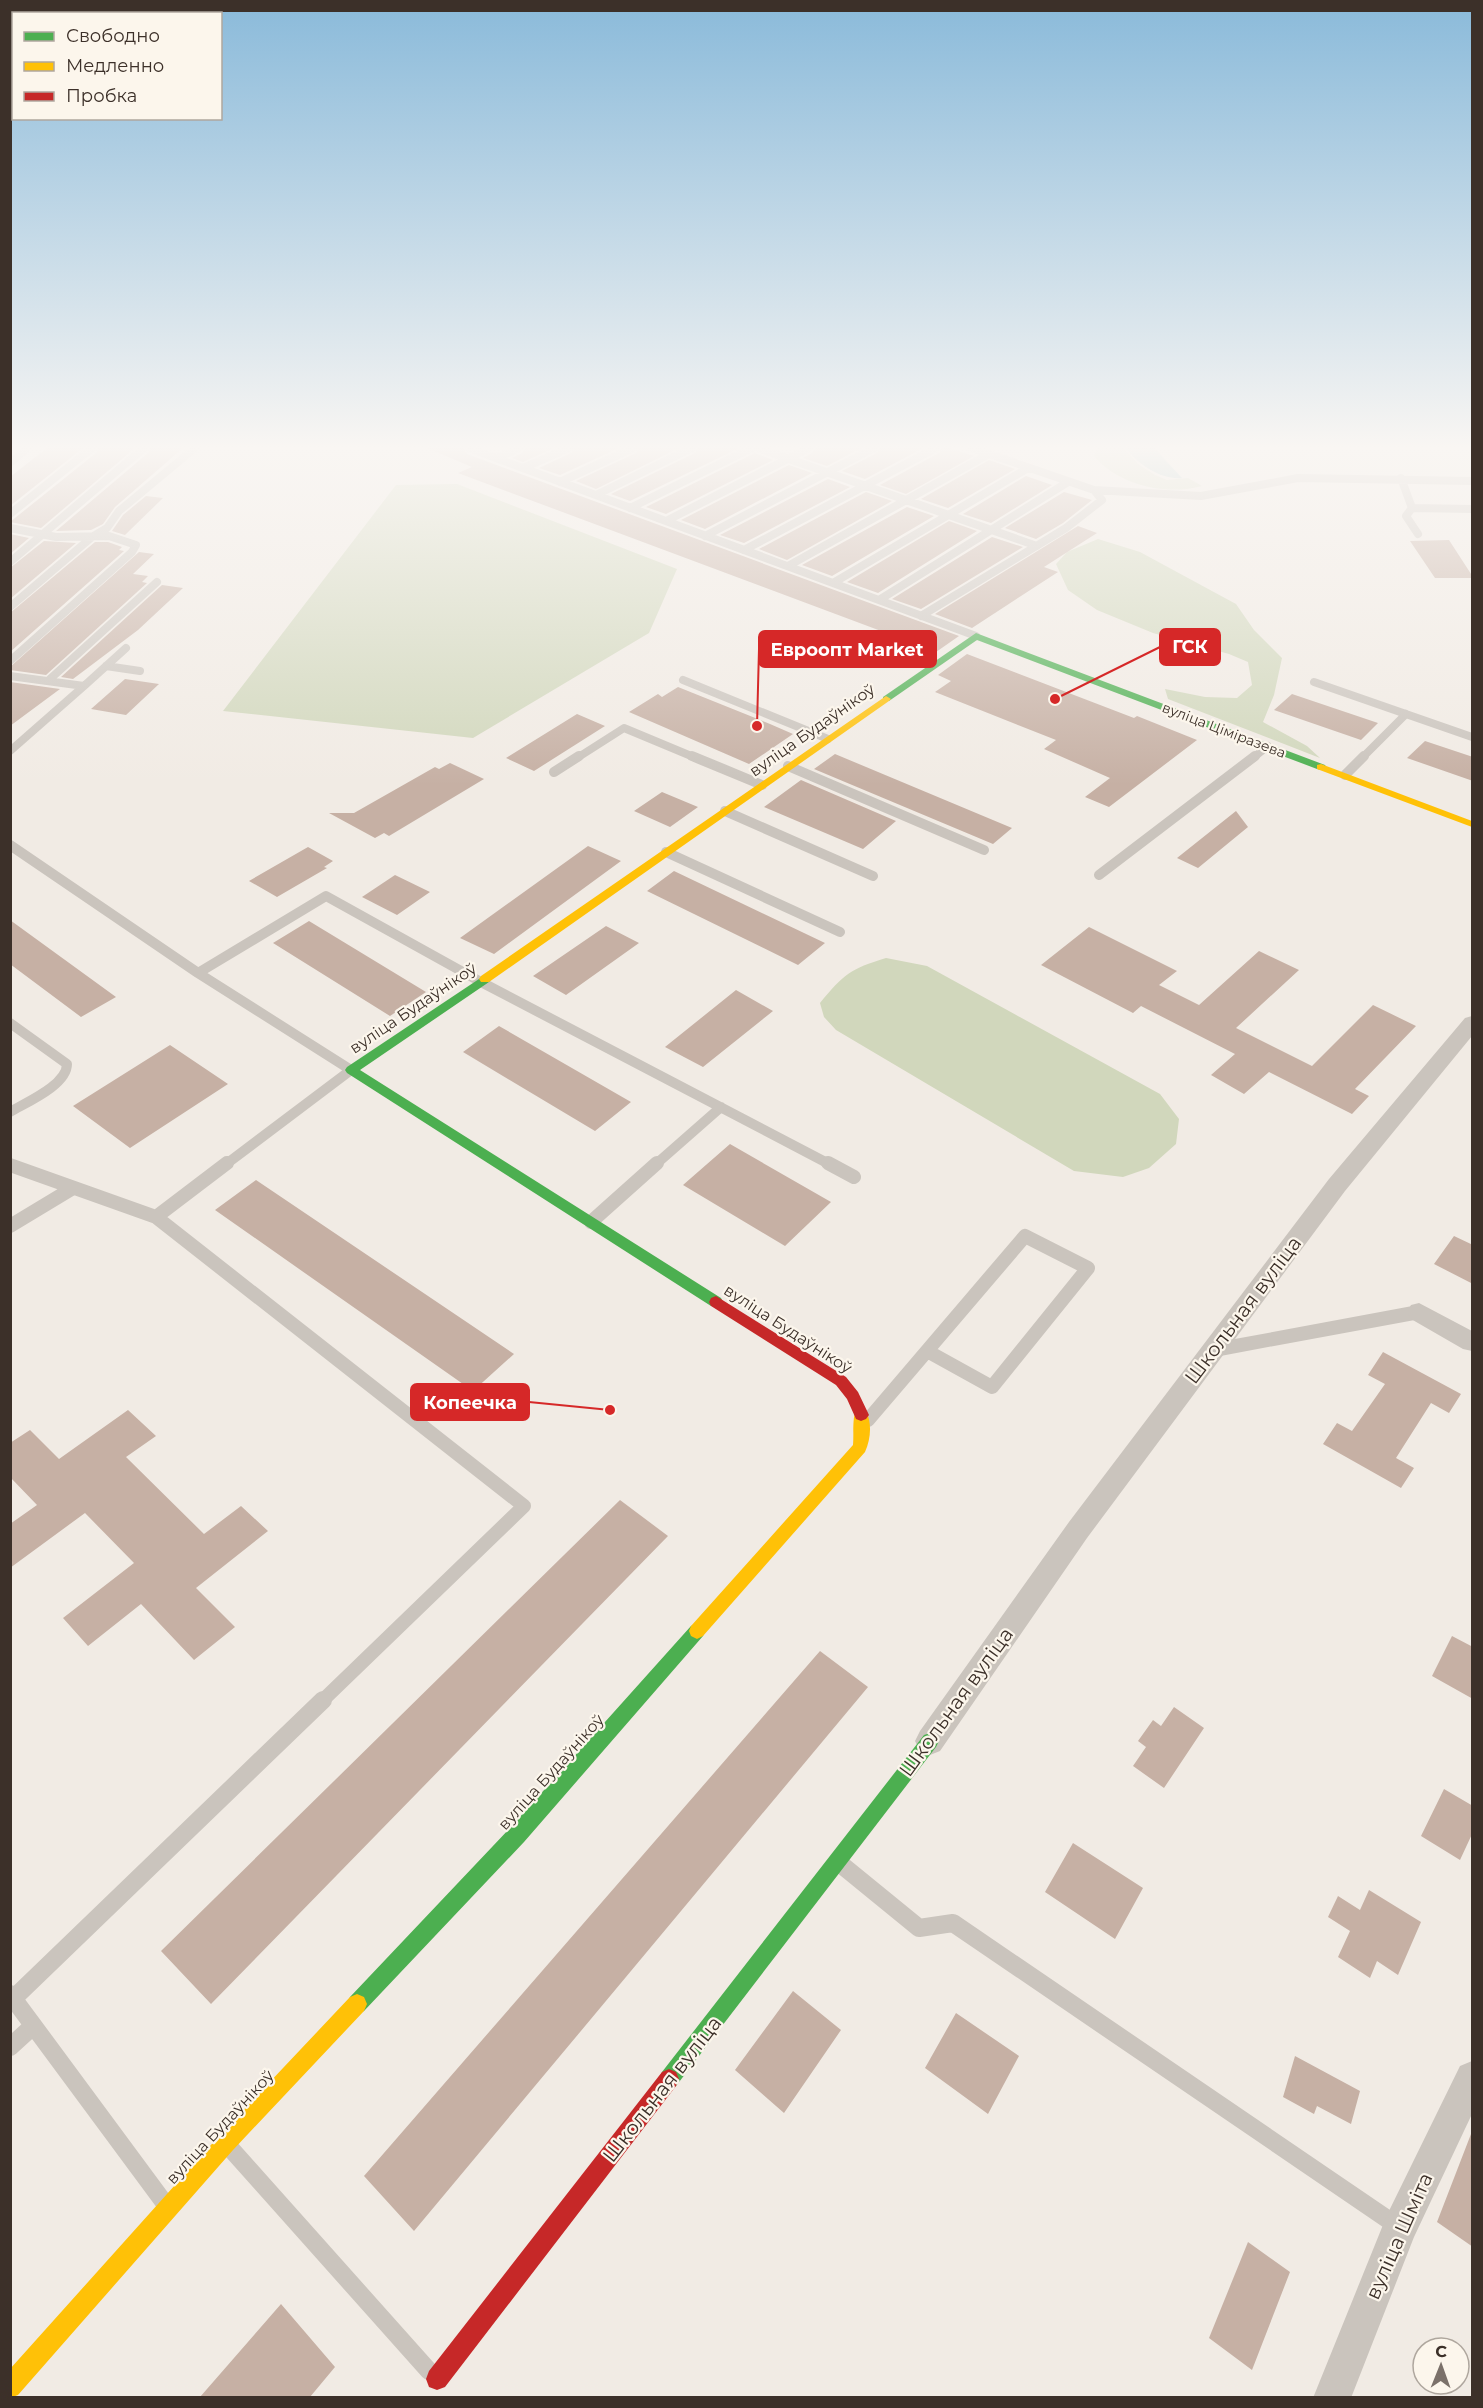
<svg xmlns="http://www.w3.org/2000/svg" width="1483" height="2408" font-family="Montserrat,sans-serif">
<rect width="100%" height="100%" fill="#f1ebe4"/>
<path fill="#d1d7bc" d="M1097,448h27l14,16 17,11 12,5 21,-2 14,8c-36,10 -84,-1 -108,-30z
M457,484l220,85 -28,64 -176,105 -250,-27 173,-226z
M1098,539l42,13 96,52 18,26 28,28 -8,37 -11,27 44,24 13,12 -152,-59 -3,-10 40,8 32,1 15,-13 -4,-23 -19,-8 -76,-21 -56,-23 -29,-20 -12,-26 11,-12z
M886,958l41,8 233,128 19,25 -3,25 -27,24 -26,9 -49,-6 -238,-141 -12,-13 -4,-14c24,-29 30,-34 66,-45z"/>
<path fill="#9ec2c4" d="M1126,448h28l28,30c-20,2 -44,-13 -56,-30z"/>
<path fill="#c6b0a4" d="M47,448h36l-73,58v-29z
M98,448h37l-94,80 -31,-6 86,-69z
M150,448h33l-68,59 -12,17 -12,6 -35,1 92,-78z
M427,448h36l4,6 492,182 -43,30 -22,-10 16,-9 -33,-14 4,-2 -423,-158 14,-6z
M525,448h29l-31,14 -11,-4 10,-5z
M575,448h44l-59,27 -21,-7 32,-15z
M639,448h40l-83,41 -20,-8 60,-28z
M698,448h41l-109,53 -19,-7 84,-41z
M815,448h46l-34,18 -24,-8 9,-5z
M880,448h43l-58,31 -23,-8 35,-18z
M942,448h8l24,8 -68,38 -26,-9 59,-32z
M755,453l18,7 -107,54 -20,-7z
M989,460l26,9 -67,39 -27,-9z
M789,465l23,8 -107,56 -24,-9z
M1026,476l26,9 -61,38 -28,-9z
M828,479l22,8 -106,56 -24,-8z
M866,492l26,9 -105,59 -28,-11z
M1064,492l28,8 -29,23 -27,16 -31,-11z
M146,496l17,2 -38,37 -13,-4 11,-16z
M907,507l27,9 -102,60 -30,-11z
M949,521l28,10 -99,62 -31,-11z
M1078,526l19,7 -53,34 14,5 -86,56 -37,-14z
M10,534l19,4 -19,16z
M992,537l31,10 -102,62 -29,-10z
M1449,540l24,37v1h-38l-25,-37z
M44,541l32,2 -66,56v-31z
M95,542h13l14,5 -3,3 5,1 -114,101v-39z
M139,552l15,2 -21,20 15,2 -6,6 5,1 -101,92 -36,-5v-3z
M162,585l21,3 -45,42 -65,49 -12,-2z
M967,654l167,64 3,-2 60,24 -88,67 -24,-10 25,-19 -66,-29 12,-9 -121,-48 16,-11 -13,-6z
M125,679l34,5 -33,31 -35,-6z
M10,682l50,7 -50,37z
M678,687l92,37 23,10 -44,30 -120,-52 29,-18 4,3z
M1292,694l86,29 -17,17 -87,-30z
M577,714l28,12 -71,45 -28,-13z
M1425,741l48,16v24l-66,-23z
M835,754l177,74 -19,16 -179,-75z
M450,763l34,16 -95,57 -5,-3 -9,5 -46,-25h25l81,-46 4,2z
M801,780l95,41 -33,28 -99,-42z
M662,792l36,15 -28,20 -36,-16z
M1236,811l12,16 -50,41 -21,-10z
M588,846l33,15 -127,93 -34,-16z
M308,847l25,14 -9,6 3,1 -50,29 -28,-16z
M674,871l151,72 -27,22 -151,-74z
M395,875l35,17 -33,23 -35,-18z
M10,920l106,77 -35,20 -71,-53z
M309,921l117,71 -36,24 -117,-73z
M606,926l33,17 -73,52 -33,-19z
M1089,927l88,44 -18,14 40,20 60,-54 40,19 -63,58 76,38 61,-61 43,21 -61,63 14,7 -17,18 -83,-42 -25,22 -33,-19 24,-21 -94,-48 -8,7 -92,-48z
M736,990l37,21 -70,56 -38,-20z
M499,1026l132,76 -36,29 -132,-79z
M170,1045l58,39 -98,64 -57,-42z
M730,1144l101,58 -46,44 -102,-61z
M256,1180l258,174 -41,37 -258,-181z
M1454,1236l19,9v39l-39,-20z
M1383,1352l78,42 -12,19 -18,-10 -35,55 18,10 -13,20 -78,-44 14,-21 15,8 33,-47 -17,-9z
M128,1410l28,26 -30,21 78,77 37,-28 27,25 -72,57 39,39 -41,33 -53,-56 -53,42 -25,-28 71,-55 -49,-50 -75,55v-44l27,-19 -27,-28v-34l20,-13 29,29z
M620,1500l48,36 -457,468 -50,-53z
M1452,1636l21,11v52l-41,-23z
M820,1651l48,36 -454,544 -50,-55z
M1174,1707l30,21 -40,60 -31,-22 13,-19 -8,-6 15,-21 8,6z
M1444,1789l29,17v26l-13,28 -39,-24z
M1073,1843l70,45 -28,51 -70,-47z
M1369,1890l52,32 -23,53 -21,-14 -7,17 -32,-21 12,-26 -22,-14 10,-21 22,14z
M793,1991l48,39 -57,83 -49,-43z
M956,2013l63,43 -31,58 -63,-46z
M1295,2056l65,35 -9,33 -34,-18 -3,8 -31,-17z
M1471,2134l2,1v112l-36,-25z
M1248,2242l42,30 -38,98 -43,-32z
M281,2304l54,63 -25,30h-110z"/>
<g fill="none" stroke-linecap="round" stroke-linejoin="round">
<path stroke="#cac4bd" stroke-width="8" d="M469,448l507,188
M758,448l279,98
M497,458l22,-10
M10,463l17,-15
M523,468l46,-20
M1401,478l11,30 -6,8 12,18
M560,482l73,-34
M1094,490l107,6 97,-18 174,3
M596,495l96,-47
M630,508l122,-60
M1412,508l60,1
M10,514l82,-66
M666,521l143,-73
M10,528l46,9 53,-1 27,9 -4,7 -122,109
M705,536l169,-88
M744,550l192,-102
M10,562l134,-114
M788,566l199,-111
M833,583l195,-115
M879,600l189,-118
M10,607l82,-70 15,-9 12,-17 76,-63
M921,616l145,-88 36,-28 -8,-10 -122,-42
M106,666l34,5
M10,676l74,10 -74,65
M50,679l107,-97
M683,680l145,59
M1314,682l158,55
M84,686l42,-38
M577,758l47,-30 72,30
M1253,758l15,-12
M1362,758l44,-44"/>
<path stroke="#cac4bd" stroke-width="10" d="M692,756l70,29
M788,766l196,84
M554,772l25,-16
M1345,775l19,-19
M725,811l148,65
M10,845l188,128 153,97 -126,95
M666,852l174,80
M1099,875l156,-119
M198,973l128,-77 155,86 350,183
M10,1023l57,41c0,21 -40,38 -57,48
M655,1165l66,-58"/>
<path stroke="#cac4bd" stroke-width="14" d="M828,1163l26,14
M10,1165l146,52 368,289 -203,196
M156,1217l71,-54
M591,1222l66,-59
M10,1226l63,-38
M1214,1350l205,-38
M868,1420l157,-184 63,32 -96,119 -65,-36"/>
<path stroke="#cac4bd" stroke-width="18" d="M843,1866l76,62 34,-5 446,304
M10,1994l153,207
M14,1998l309,-298
M10,2047l23,-21
M231,2149l198,222"/>
<path fill="#cac4bd" fill-rule="evenodd" d="M1472,1016v20l-127,155 -258,347 -147,213 -10,4 -10,-4 -5,-10 5,-10 149,-209 260,-343 136,-161z
M1419,1303l53,28v20l-9,-2 -52,-30 -4,-7 4,-7z
M1472,2061v53l-58,123 -63,161h-38l74,-183 73,-149z"/>
<path fill="#4caf50" fill-rule="evenodd" d="M976,633l349,132 1,2 -5,3 -4,-1 -340,-129 -88,61h-6v-4z
M485,975l6,4 -2,3 -129,88 361,228 2,4 -2,4h-10l-364,-233 -2,-3 2,-3z
M697,1623l6,3 2,5 -2,5 -179,206 -160,169 -7,3 -7,-3 -3,-7 3,-7 160,-169 181,-202z
M930,1733l6,2 3,6 -3,6 -260,339 -7,3 -7,-3 -3,-7 3,-7 262,-337z"/>
<path fill="#ffc107" fill-rule="evenodd" d="M886,696l5,3 -2,2 -400,281h-8l-2,-3 2,-3z
M1321,764l151,57v6l-155,-58v-4z
M861,1409l5,2c6,12 5,28 -1,41l-162,184 -6,3 -6,-3 -2,-5 2,-5 162,-181c1,-10 -1,-27 3,-34z
M357,1994l7,3 3,7 -3,7 -131,139 -215,245 -8,3v-29l209,-233 131,-139z"/>
<path fill="#c62828" fill-rule="evenodd" d="M716,1296l130,81 12,15 11,23 -3,4 -5,2 -5,-2 -9,-20 -11,-14 -125,-79 -2,-4 2,-4z
M669,2069l7,3 3,7 -3,7 -231,301 -8,3 -8,-3 -3,-8 3,-8 233,-299z"/>
</g>
<linearGradient id="sky" x2="0" y2="1"><stop stop-color="#8abada"/><stop offset="0.57" stop-color="#f9f6f3"/><stop offset="1" stop-color="#f9f6f3" stop-opacity="0"/></linearGradient>
<rect width="1483" height="785" fill="url(#sky)"/>
<g text-anchor="middle" dominant-baseline="central" stroke-width="4.5" stroke-linejoin="round" paint-order="stroke">
<g font-size="14" fill="#3c3029" stroke="#fcf6ec">
<text transform="translate(1224 730) rotate(21)">вуліца Ціміразева</text>
</g>
<g font-size="16" fill="#3c3029" stroke="#fcf6ec">
<text transform="translate(812 730) rotate(-35)">вуліца Будаўнікоў</text>
<text transform="translate(413 1008) rotate(-34)">вуліца Будаўнікоў</text>
<text transform="translate(788 1329) rotate(33)">вуліца Будаўнікоў</text>
<text transform="translate(551 1772) rotate(-48)">вуліца Будаўнікоў</text>
<text transform="translate(220 2127) rotate(-47)">вуліца Будаўнікоў</text>
</g>
<g font-size="20" fill="#3c3029" stroke="#fcf6ec">
<text transform="translate(1243 1310) rotate(-53)">Школьная вуліца</text>
<text transform="translate(956 1702) rotate(-54)">Школьная вуліца</text>
<text transform="translate(662 2089) rotate(-52)">Школьная вуліца</text>
<text transform="translate(1399 2236) rotate(-66)">вуліца Шміта</text>
</g>
</g>
<path fill="none" stroke="#d62828" stroke-width="2" d="M1055 699L1160 647M757 726L759 649M610 1410L529 1402"/>
<g fill="#d62828" stroke="#fcf6ec" stroke-width="2">
<circle cx="1055" cy="699" r="6"/>
<circle cx="757" cy="726" r="6"/>
<circle cx="610" cy="1410" r="6"/>
</g>
<g fill="#d62828" stroke="#d62828" stroke-width="2">
<rect x="1160" y="629" width="60" height="36" rx="6"/>
<rect x="759" y="631" width="177" height="36" rx="6"/>
<rect x="411" y="1384" width="118" height="36" rx="6"/>
</g>
<g font-size="18" text-anchor="middle" font-weight="bold" fill="#fff">
<text x="1190" y="653">ГСК</text>
<text x="847" y="656">Евроопт Market</text>
<text x="470" y="1409">Копеечка</text>
</g>
<rect width="1483" height="2408" fill="none" stroke="#3c3029" stroke-width="24"/>
<rect x="12" y="12" width="210" height="108" fill="#fcf6ec" stroke="#afa79e" stroke-width="1.5"/>
<rect x="24" y="32" width="30" height="9" fill="#4caf50" stroke="#afa79e" stroke-width="1.5"/>
<text x="66" y="42" font-size="18" fill="#3c3029">Свободно</text>
<rect x="24" y="62" width="30" height="9" fill="#ffc107" stroke="#afa79e" stroke-width="1.5"/>
<text x="66" y="72" font-size="18" fill="#3c3029">Медленно</text>
<rect x="24" y="92" width="30" height="9" fill="#c62828" stroke="#afa79e" stroke-width="1.5"/>
<text x="66" y="102" font-size="18" fill="#3c3029">Пробка</text>
<g transform="translate(1441 2366) rotate(1)"><circle r="28" fill="#fcf6ec" stroke="#afa79e" stroke-width="1.5"/>
<path d="M0-4.5L10 22L0 15L-10 22Z" fill="#7b716a"/>
<text y="-9" font-size="16" font-weight="bold" text-anchor="middle" fill="#3c3029">С</text>
</g>
</svg>
